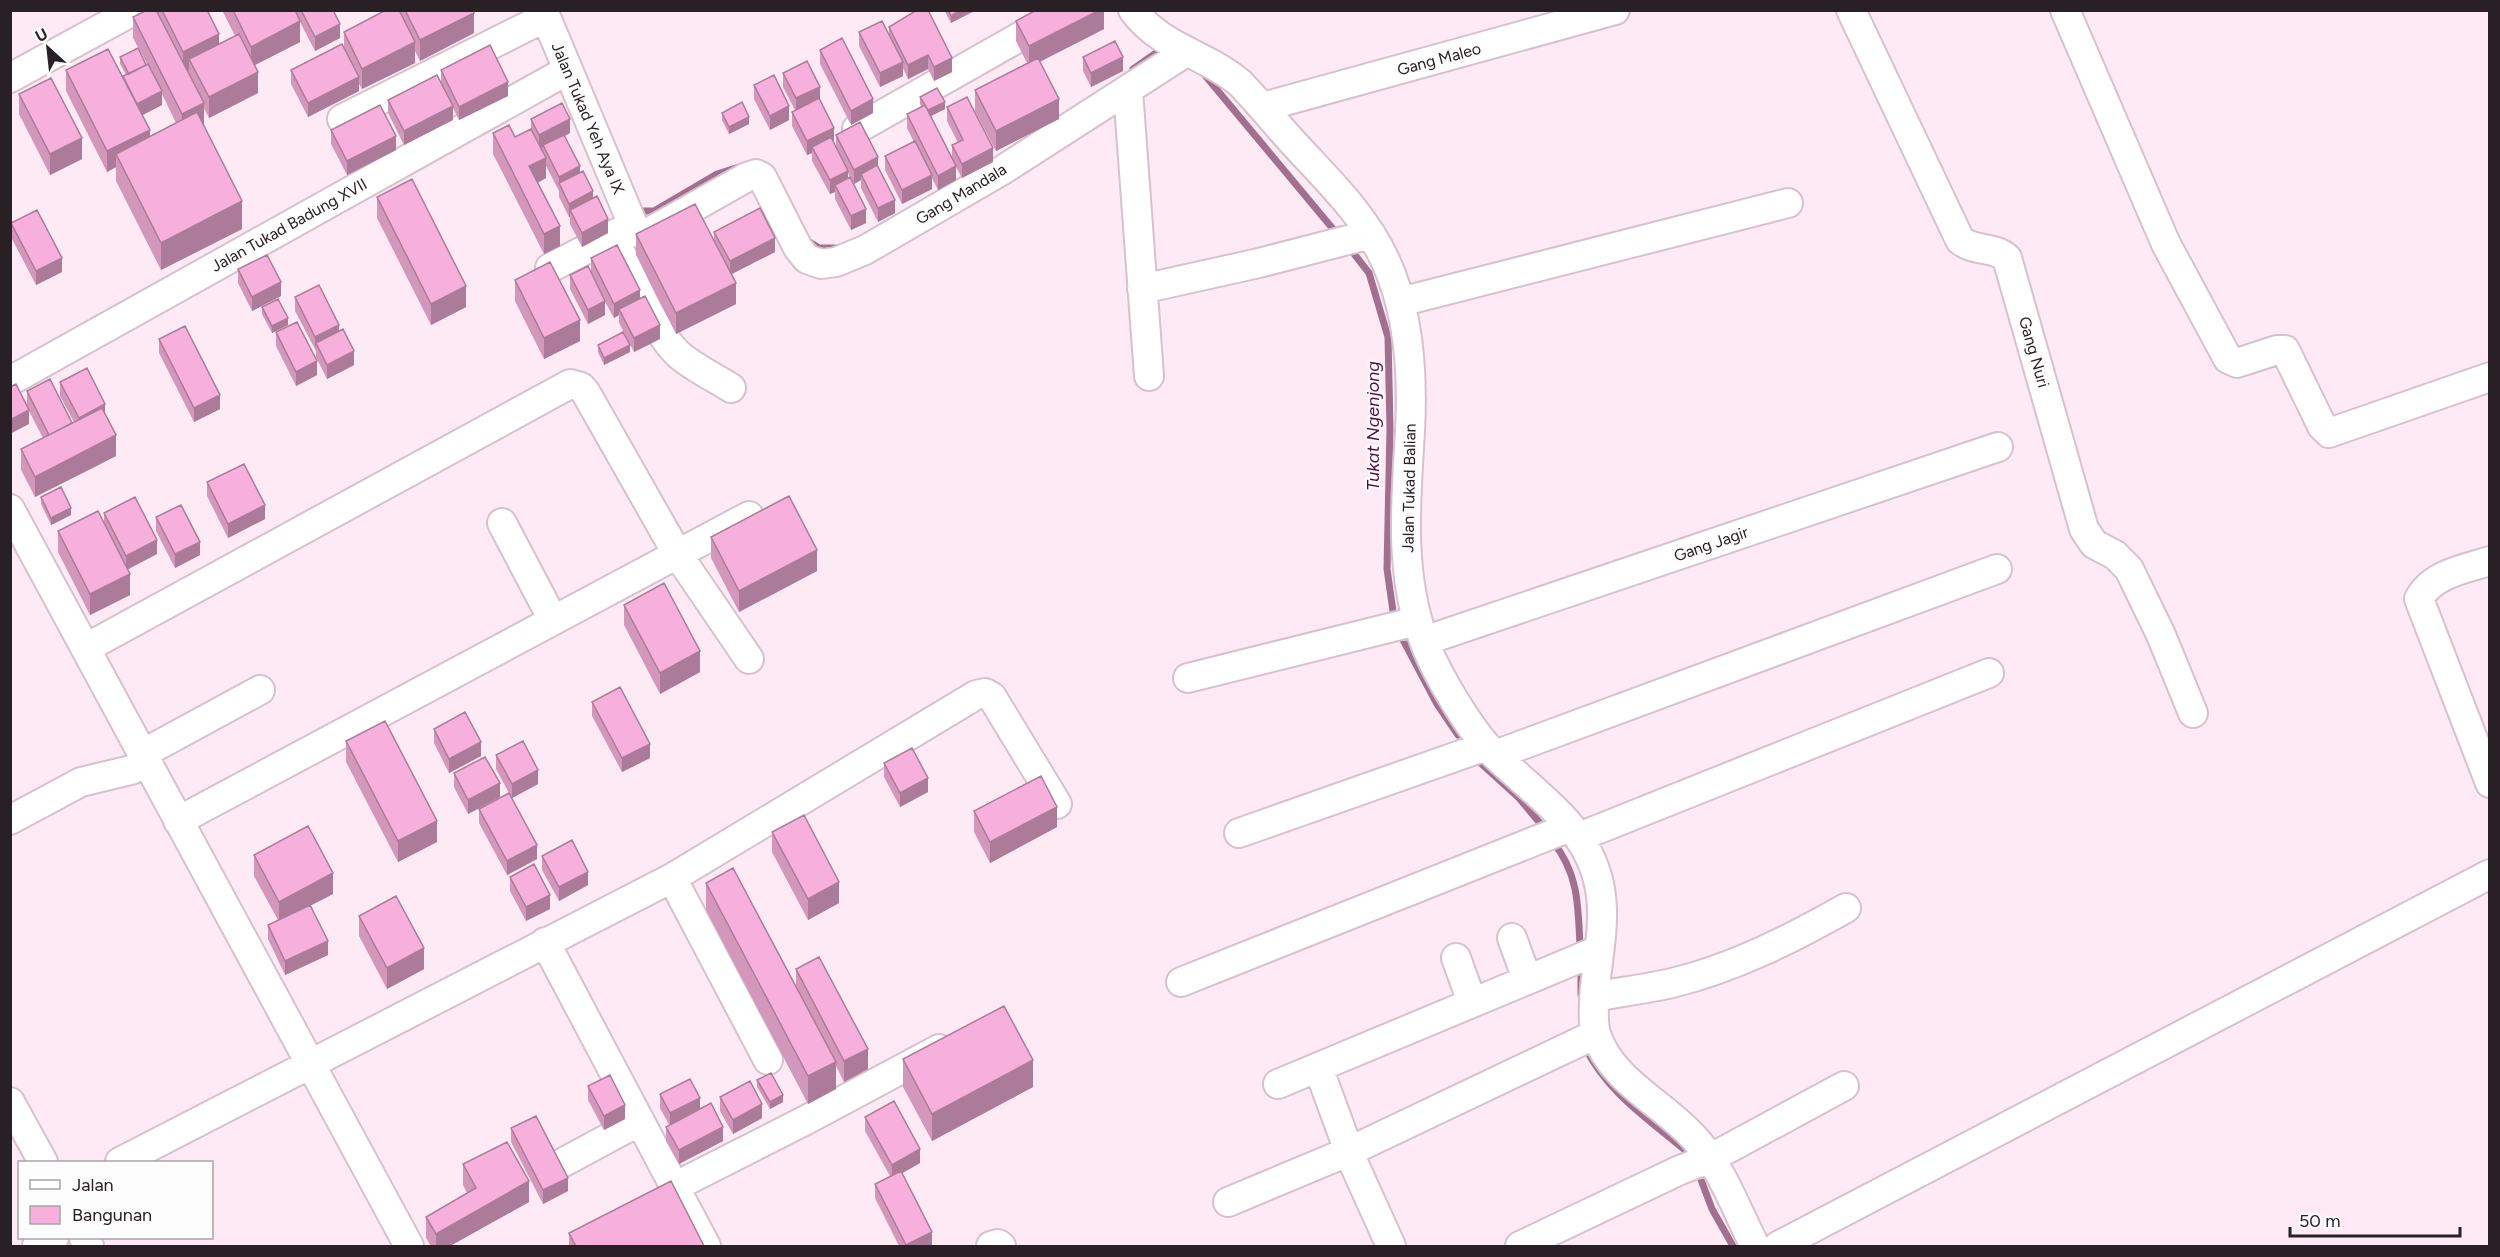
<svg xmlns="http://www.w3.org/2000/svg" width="2500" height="1257" font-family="Figtree,sans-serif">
<rect width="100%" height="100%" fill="#fdeaf5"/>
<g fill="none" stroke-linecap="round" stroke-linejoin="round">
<path stroke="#a2708f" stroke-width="7" d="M1133,69l27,-19 6,3
M1203,73l130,156
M636,211h18l63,-37 22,-7
M808,241l11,7h17
M1351,250l18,23 19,64 2,91 -3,141 6,42
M1401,636l36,68 21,31
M1474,757l45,41 25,30
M1553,842c26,32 25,65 27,104
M1581,995v-27
M1585,1047c22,45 62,71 100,103
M1700,1177l12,32 21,37"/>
<g stroke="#d7c1ce" stroke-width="32">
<path id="minor" d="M543,10l90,215 6,8 7,1 101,-57 9,-3 6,3 36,71 9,11 14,5 15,-2 29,-12 136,-79 185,-119
M1133,10c28,38 73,44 107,73 17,18 33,37 49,55 35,39 74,74 96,122 24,51 28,115 25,171 -4,69 -11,140 13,207 11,32 46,91 70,115 25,25 67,56 86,85 34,50 22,94 16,149 -1,15 -3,33 1,47 16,49 70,70 101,107 26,30 40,70 58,105
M1851,10l109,230c14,12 34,6 47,18l77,271 10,15 21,11 14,14 32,66 32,78
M2065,10l101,234 62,115 9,4 40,-13h8l37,76 7,7 161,-56
M10,78l125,-68
M1128,90l21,286
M1263,107l352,-97
M342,119l204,-102
M857,129l210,-119
M613,236c18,37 35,87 64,117 15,14 37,24 54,35
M550,268l79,-41
M1142,289l117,-26 112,-29
M1400,302l388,-99
M10,381l558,-311
M10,509l399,737
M502,523l51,97
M2490,561c-26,8 -58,13 -71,38l71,184
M1424,641l574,-194
M86,648l484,-264 11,3 5,6 92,162 71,104
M1188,678l229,-57
M142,754l118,-64
M1495,755l502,-186
M10,820l71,-38 50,-12 16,-8
M178,821l571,-305
M1239,833l247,-87
M1579,837l410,-164
M672,878l96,182
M1512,938l15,41
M545,942l161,304
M1456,958l16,44
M1181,982l389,-155
M1594,997c26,-5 52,-8 78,-14 62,-15 119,-44 174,-75
M1318,1067l35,95 38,84
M1278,1084l321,-134
M10,1102l33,60
M120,1162l552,-284 304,-183 9,-2 7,4 65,107
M564,1162l76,-41
M674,1187l134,-68 131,-70
M1228,1202l122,-51 246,-117
M84,1238l5,8
M37,1246l17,-8
M991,1246l7,-2 3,2
M1520,1246l160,-76 31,-12 133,-72
M1778,1246l712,-372"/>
</g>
<use href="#minor" stroke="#fff" stroke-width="28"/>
</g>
<path fill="#d497bc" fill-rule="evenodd" d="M147,10h60l12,34 16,-8 -13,-26h111l7,28 -25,13 -15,-29v20l-45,23 3,28 -49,25 -5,-10 -1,16 39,105 -81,41 -45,-89v-14l-9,5 -41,-81v-21l57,8 3,-3 -6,-11v-7l27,7 -14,-26v-21zM162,94l14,29 -26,14 -8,-22 20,-10z
M381,10h92l1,23 -54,28 -5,-10v12l-53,26 -3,-5v7l-51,26 -17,-33v-14l53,-24v-14l38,-20z
M944,10h31v1l-24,12z
M1032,10h72v19l-64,33 19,57 -63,32 -21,-40v-21l52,-27 -11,-22v-20l17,-9z
M889,27l63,45 -18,9 -6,-12 -20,10 -5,-11v8l-23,11 -21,-41v-14l30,2z
M820,50l53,63 -22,12 -31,-61z
M1083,57l40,14 -32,16 -8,-16z
M441,70l67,26 -49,24 -6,-12v12l-49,25 -16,-32v-13l53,-18z
M783,73l37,27 14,42h-1l3,5v-12l42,32 17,46 -17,9 -17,-34v-8l-7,4 -6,-11v5l18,45 -15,7 -16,-31v-7l-5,2 -18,-33v-8l-5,2 -15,-29v-14l3,-2 -12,-23z
M754,85l35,35 -19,10 -16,-31z
M19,94l63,65 -32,16 -31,-61z
M920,97l25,12 -14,7 21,43v-14l6,-2 -11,-22v-14l46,55 -31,16 -6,-11v13l-18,10 -6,-12v11l-30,15 -17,-34v-14l29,-14 -7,-14v-14l15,-7 -2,-3z
M722,113l27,11 -20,10 -7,-14z
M531,119l39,14 -5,3 15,36 13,26 15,35 -26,14 -12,-23v-7h-1l-10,-20v-6l-13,-25v12l-8,5 22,63 -16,8 -51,-100v-21l22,4 16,-8z
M331,130l65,20 -49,25 -16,-31z
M377,197l89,110 -35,18 -54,-107z
M11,223l51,49 -26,13 -25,-48z
M714,232l61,20 -44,22 5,30 -60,30 -40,-79v-21l78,7z
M591,258l49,40 20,41 -26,13 -15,-29v-8l-5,3 -9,-16v13l-17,9 -18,-35v-14l21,-3z
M238,269l43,27 -29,15 -14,-28z
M515,280l65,61 -36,18 -29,-58z
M295,297l44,34 15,34 -27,14 -11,-22v-6l-21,-40z
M262,307l26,18 -16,8 -10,-19z
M276,332l41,43 -21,11 -20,-40z
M159,339l61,70 -26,13 -35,-69z
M598,345l32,7 -26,13 -6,-13z
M60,382l45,33 11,41 -81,41 -14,-27v-21l22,-11 -14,-27v13l-2,-20v-13l45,32 2,-1 -14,-26z
M207,482l58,37 -37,19 -21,-42z
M41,497l30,18 -20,10 -10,-21z
M104,513l53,41 -30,16 3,25 -40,20 -32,-63v-21l46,-7z
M156,517l44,38 -25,13 -19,-37z
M711,537l106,34 -78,41 -28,-54z
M624,605l76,67 -40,22 -36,-69z
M592,702l58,56 -28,14 -30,-56z
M434,729l47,27 -32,17 -15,-30z
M346,741l91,101 -39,20 -52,-100z
M496,755l42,29 -26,14 25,61 -30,16 -28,-52v-14l30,-16 -13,-24z
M884,763l44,29 -28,15 -16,-30z
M454,773l46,24 -32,17 -14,-27z
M974,811l83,16 -67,36 -16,-31z
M772,832l67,71 -31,17 -36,-68z
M254,855l79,39 -22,11 17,50 -43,20 -17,-36v-14l10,-5 -24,-44z
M542,856l46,29 -29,16 -17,-31z
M510,877l40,32 -24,12 -16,-30z
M706,883l90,103v-17l72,100 -24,13 -8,-16v23l-28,15 -102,-194z
M359,916l65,53 -37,20 -28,-53z
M903,1059l130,28 -101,54 -29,-54z
M757,1080l26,22 -13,7 -13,-22z
M588,1086l37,33 -21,11 -16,-30z
M660,1094l40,15 23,32 -44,23 -13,-23v-14l3,-2 -9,-17z
M720,1097l42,21 -29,16 -13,-23z
M865,1117l55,46 -18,10 30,73h-33l-24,-48v-14l15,-8 -25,-45z
M511,1128l57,63 -25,13 -32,-62z
M463,1164l66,38 -79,44h-19l-5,-8v-21l41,-24 -4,-8z
M569,1233l135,13h-135z"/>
<path fill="#ac7b99" d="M961,10h14l-24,13v-7z
M1100,10h4v19l-75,38v-21z
M474,13v20l-54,28v-21z
M300,21v21l-49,25v-20z
M340,24v14l-25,13v-14z
M219,34v21l-30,4v11l-6,3v-21z
M415,42v21l-53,26v-20z
M928,55v14l-20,10v-14z
M1123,57v14l-32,16v-14z
M952,58v14l-18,9v-14z
M903,62v14l-23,11v-14z
M258,72v21l-49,25v-21z
M359,77v14l-51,26v-14z
M508,82v14l-49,24v-13z
M820,87v13l-24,12v-14z
M162,91v14l-25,13v-14z
M873,99v14l-22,12v-14z
M1059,99v20l-63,32v-20z
M945,102v7l-18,9v-7z
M204,103v21l-22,10v-20z
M453,106v14l-49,25v-14z
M789,106v14l-19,10v-14z
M749,117v7l-20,10v-7z
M570,119v14l-31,16v-14z
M834,128v14l-19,9 -3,-4v6l-5,2v-14z
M150,130v20l-34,4v13l-9,5v-21z
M396,136v14l-49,25v-14z
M82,138v21l-32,16v-21z
M993,148v14l-31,16v-14z
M878,157v14l-17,3v6l-7,4v-14z
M546,158v20l-17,9v-21z
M580,166v14l-21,3v8v-14z
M956,166v14l-18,10v-14z
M848,171v14h-13v7l-5,2v-14z
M932,175v14l-30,15v-14z
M593,191v14l-23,5v7h-1v-13z
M895,200v13l-17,9v-14z
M242,201v28l-81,41v-27z
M866,209v14l-15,7v-14z
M608,219v14l-26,14v-14z
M560,226v20l-16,8v-20z
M775,238v14l-45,23v-14z
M62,258v14l-26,13v-14z
M281,282v14l-29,15v-14z
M736,283v21l-60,30v-21z
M466,286v21l-35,18v-21z
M640,290v14l-21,5v6l-5,3v-14z
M605,301v14l-17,9v-14z
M288,318v7l-16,8v-7z
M580,320v21l-36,18v-21z
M339,325v14l-23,4 -1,8v-14z
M660,325v14l-26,13v-14z
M630,345v7l-26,13v-7z
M354,351v14l-27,14v-14z
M317,361v14l-21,11v-14z
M220,395v14l-26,13v-14z
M105,404v14l-26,14v-14z
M29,410v14l-19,10v-14z
M116,435v21l-81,41v-20z
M265,505v14l-37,19v-14z
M71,508v7l-20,10v-7z
M157,540v14l-31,16v-14z
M200,542v13l-25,13v-14z
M817,550v21l-78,41v-21z
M130,574v21l-40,20v-21z
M700,651v21l-40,22v-21z
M481,742v14l-32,17v-14z
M650,744v14l-28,14v-14z
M538,770v14l-26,14v-14z
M928,778v14l-28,15v-14z
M500,783v14l-32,17v-14z
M1057,807v20l-67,36v-21z
M437,821v21l-39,20v-21z
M537,845v14l-30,16v-14z
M588,872v13l-29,16v-14z
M333,873v21l-54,28v-20z
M839,882v21l-31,17v-21z
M550,895v14l-24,12v-14z
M328,941v14l-43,20v-14z
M424,948v21l-37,20v-21z
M868,1049v20l-24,13v-21z
M1033,1060v27l-101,54v-27z
M836,1062v27l-28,15v-28z
M783,1095v7l-13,7v-7z
M700,1098v14l-30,15v-14z
M762,1104v14l-29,16v-14z
M625,1105v14l-21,11v-14z
M723,1127v14l-44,23v-14z
M920,1149v14l-28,16v-14z
M568,1178v13l-25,13v-14z
M529,1181v21l-79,44h-14v-12z
M932,1232v14h-26v-1z"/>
<path fill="#f6b0db" stroke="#ac7b99" stroke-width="1.5" d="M147,10h9l48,93 -22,11 -49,-97z
M162,10h45l12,24 -36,18z
M233,10h62l5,11 -49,26z
M301,10h32l7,14 -25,13z
M386,10h13l16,32 -53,27 -18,-37z
M405,10h68l1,3 -54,27z
M917,10h11l24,48 -18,9 -6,-12 -20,10 -19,-38z
M948,10h13l-10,6z
M1036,10h64l-71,36 -13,-25z
M882,21l21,41 -23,11 -21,-41z
M239,34l19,38 -49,25 -20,-38z
M842,38l31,61 -22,12 -31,-61z
M1115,41l8,16 -32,16 -8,-16z
M342,44l17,33 -51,26 -17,-33z
M490,45l18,37 -49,25 -18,-37z
M138,48l8,17 -17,9 -9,-17z
M108,49l42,81 -43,21 -41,-81z
M1038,58l21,41 -63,32 -21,-41z
M807,61l13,26 -24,11 -13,-25z
M148,64l14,27 -25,13 -14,-28z
M437,75l16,31 -49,25 -16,-31z
M774,75l15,31 -19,10 -16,-31z
M51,78l31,60 -32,16 -31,-60z
M937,88l8,14 -17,8 -8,-13z
M967,97l26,51 -31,16 -10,-19 11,-5 -16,-33z
M819,98l15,30 -27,13 -15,-29z
M742,102l7,15 -20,10 -7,-14z
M562,103l8,16 -31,16 -8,-16z
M380,105l16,31 -49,25 -16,-31z
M925,105l31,61 -18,10 -31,-62z
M197,112l45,89 -81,42 -45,-89z
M860,122l18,35 -24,13 -18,-35z
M509,125l6,12 16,-8 15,29 -17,8 31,60 -16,8 -51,-101z
M564,135l16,31 -21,11 -16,-32z
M831,137l17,34 -18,9 -18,-33z
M915,141l17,34 -30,15 -17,-34z
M877,165l18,35 -17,8 -17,-34z
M583,171l10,20 -24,13 -10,-21z
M850,177l16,32 -15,7 -16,-31z
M412,179l54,107 -35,18 -54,-107z
M597,196l11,23 -26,14 -12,-23z
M695,204l41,79 -60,30 -40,-79z
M760,208l15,30 -45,23 -16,-29z
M37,210l25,48 -26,13 -25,-48z
M617,245l23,45 -26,14 -23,-46z
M267,255l14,27 -29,15 -14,-28z
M550,262l30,58 -36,18 -29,-58z
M588,266l17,35 -17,9 -18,-35z
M319,285l20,40 -24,12 -20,-40z
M645,296l15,29 -26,13 -15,-29z
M278,299l10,19 -16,8 -10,-19z
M297,322l20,39 -21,11 -20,-40z
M185,326l35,69 -26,13 -35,-69z
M343,329l11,22 -27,14 -11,-22z
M623,332l7,13 -26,13 -6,-13z
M87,368l18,36 -26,14 -19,-36z
M50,379l22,44 -23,12 -22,-44z
M16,384l13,26 -19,10v-33z
M102,408l14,27 -81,42 -14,-28z
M244,464l21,41 -37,19 -21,-42z
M61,487l10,21 -20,10 -10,-21z
M789,496l28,54 -78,41 -28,-54z
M135,497l22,43 -31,16 -22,-43z
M181,505l19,37 -25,12 -19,-37z
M98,511l32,63 -40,20 -32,-63z
M664,583l36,68 -40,22 -36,-68z
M620,687l30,57 -28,14 -30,-56z
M465,712l16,30 -32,17 -15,-30z
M385,721l52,100 -39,20 -52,-100z
M523,741l15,29 -26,14 -16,-29z
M912,748l16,30 -28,15 -16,-30z
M485,757l15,26 -32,17 -14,-27z
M1041,776l16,31 -67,35 -16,-31z
M509,793l28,52 -30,16 -28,-52z
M804,815l35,67 -31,17 -36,-67z
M308,826l25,47 -54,29 -25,-47z
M572,840l16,32 -29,15 -17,-31z
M534,864l16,31 -24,12 -16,-30z
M733,868l103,194 -28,14 -102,-193z
M396,896l28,52 -37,20 -28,-52z
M310,905l18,36 -43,20 -17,-36z
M819,957l49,92 -24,12 -48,-92z
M1004,1006l29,54 -101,54 -29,-55z
M771,1073l12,22 -13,7 -13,-22z
M610,1075l15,30 -21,11 -16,-30z
M690,1079l10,19 -30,15 -10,-19z
M750,1081l12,23 -29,16 -13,-23z
M894,1101l26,48 -28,16 -27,-48z
M711,1103l12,24 -44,23 -13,-23z
M536,1116l32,62 -25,12 -32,-62z
M507,1142l22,39 -93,53 -10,-17 50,-29 -13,-24z
M901,1171l31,61 -26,13 -31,-61z
M671,1181l33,65h-128l-7,-13z"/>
<g text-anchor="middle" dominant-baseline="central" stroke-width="4.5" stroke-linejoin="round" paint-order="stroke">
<g font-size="16" fill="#282025" stroke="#fdfdfd">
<text transform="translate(1439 59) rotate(-15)">Gang Maleo</text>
<text transform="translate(588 118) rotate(67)">Jalan Tukad Yeh Aya IX</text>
<text transform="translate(961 194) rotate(-31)">Gang Mandala</text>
<text transform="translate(289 225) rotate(-29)">Jalan Tukad Badung XVII</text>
<text transform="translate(2034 352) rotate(74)">Gang Nuri</text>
<text transform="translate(1409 488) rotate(-89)">Jalan Tukad Balian</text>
<text transform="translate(1711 544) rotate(-19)">Gang Jagir</text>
</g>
<g font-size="18" font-style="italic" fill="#5a0944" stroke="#fdfdfd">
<text transform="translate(1373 426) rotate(-90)">Tukat Ngenjong</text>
</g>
</g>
<rect width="2500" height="1257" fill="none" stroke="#282025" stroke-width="24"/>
<rect x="18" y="1161" width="195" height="78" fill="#fdfdfd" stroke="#a8a5a7" stroke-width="1.5"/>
<rect x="30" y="1180" width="30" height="9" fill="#ffffff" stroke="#a8a5a7" stroke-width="1.5"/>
<text x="72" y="1191" font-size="18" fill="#282025">Jalan</text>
<rect x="30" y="1206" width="30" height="18" fill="#f6b0db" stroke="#a8a5a7" stroke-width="1.5"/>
<text x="72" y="1221" font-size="18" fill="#282025">Bangunan</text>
<g transform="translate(48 48) rotate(333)" stroke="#fdfdfd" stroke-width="4.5" paint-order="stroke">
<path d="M0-4.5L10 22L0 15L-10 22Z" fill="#282025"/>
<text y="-9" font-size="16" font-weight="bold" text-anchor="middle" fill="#282025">U</text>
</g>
<path d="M2290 1227v9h170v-9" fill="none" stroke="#282025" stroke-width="3"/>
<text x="2299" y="1227" font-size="18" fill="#282025" stroke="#fdfdfd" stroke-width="4.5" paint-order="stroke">50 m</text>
</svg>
